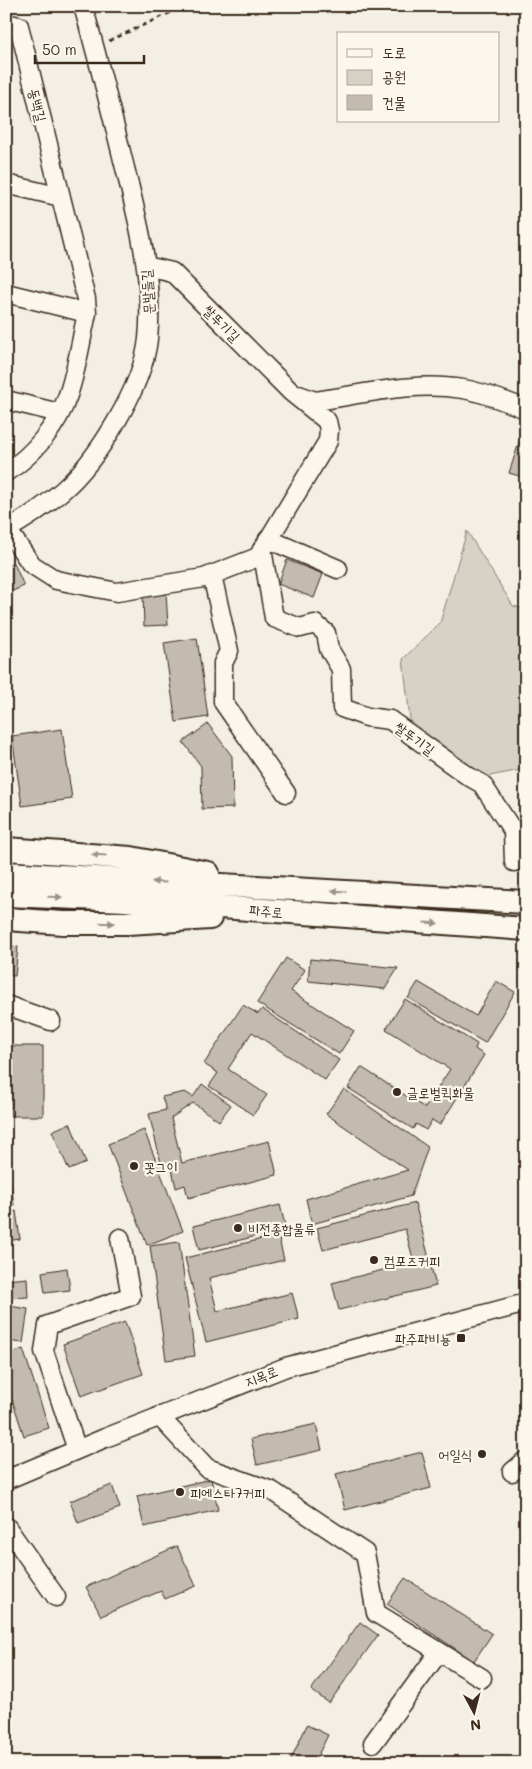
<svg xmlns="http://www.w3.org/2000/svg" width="532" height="1769" font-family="Mali,'Poor Story',sans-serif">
<rect width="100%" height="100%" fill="#f3efe4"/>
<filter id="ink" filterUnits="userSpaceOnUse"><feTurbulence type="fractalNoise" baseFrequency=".02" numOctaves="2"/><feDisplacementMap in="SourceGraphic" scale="10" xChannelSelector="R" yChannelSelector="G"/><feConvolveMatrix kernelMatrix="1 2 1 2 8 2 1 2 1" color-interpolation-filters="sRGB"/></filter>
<g filter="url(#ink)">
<path fill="#d8d1c6" stroke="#8a7e72" d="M467,531l46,75 13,3v160l-47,9 -68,-50 -8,-69 37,-36z"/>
<path fill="#c3bbb0" stroke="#3b2a1e" d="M523,430l3,1v47l-17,-5z
M287,560l36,14 -9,24 -36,-14z
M14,563l10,23 -18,8v-28z
M166,593l2,32 -24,1 -1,-32z
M197,638l11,79 -32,5 -12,-79z
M208,724l24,32 1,52 -31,1 -1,-43 -18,-24z
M62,729l10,70 -50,7 -10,-70z
M6,945l12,2 -3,29 -9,-1z
M286,958l19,12 -14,21 63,40 -15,23 -82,-51z
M310,959l88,9 -13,21 -77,-8z
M496,981l19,11 -30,51 -77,-45 10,-16 58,34z
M405,999l72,45 -2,5 9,6 -44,70 -8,-5 -6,10 -10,-6 -3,5 -65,-41 13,-21 64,41 25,-39 -64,-40z
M243,1005l15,9 4,-5 77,51 -14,20 -73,-48 -24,37 39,26 -14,20 -44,-29 9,-13 -14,-9z
M10,1046h33v70h-33z
M202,1084l29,21 -12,16 -26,-18 -22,15 11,45 87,-22 8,34 -89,23 -3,-13 -9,3 -4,-19 -9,2 -14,-57 17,-4 -4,-13 23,-5 8,5z
M344,1089l84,58 -17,49 -99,28 -6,-25 102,-29 -82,-56z
M70,1123l16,40 -17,7 -17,-39z
M144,1130l39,101 -36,14 -39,-101z
M6,1151l8,54 -8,1z
M415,1203l21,83 -97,24 -7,-27 82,-21 -9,-33 -82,21 -6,-22z
M280,1205l6,24 -87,21 -6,-24z
M16,1211l4,28 -14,2v-28z
M278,1235l6,25 -75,18 8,33 75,-18 7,26 -93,23 -21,-84z
M179,1242l16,114 -29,4 -16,-114z
M67,1268l3,22 -25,3 -3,-21z
M27,1278l1,19 -22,1v-18z
M9,1306l19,3 -5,34 -17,-2z
M125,1322l18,52 -62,22 -18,-52z
M23,1349l26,79 -25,8 -18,-55v-26z
M316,1424l6,26 -65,15 -6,-26z
M422,1452l9,36 -86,22 -9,-36z
M211,1479l7,31 -74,17 -7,-31z
M112,1485l8,23 -42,15 -8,-22z
M177,1546l19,40 -31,13 -4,-8 -60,25 -15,-29z
M405,1578l87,56 -18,27 -87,-57z
M360,1622l18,13 -49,68 -18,-13z
M307,1725l21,10 -14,28h-25z"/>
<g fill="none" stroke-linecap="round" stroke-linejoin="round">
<g stroke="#3b2a1e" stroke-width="21">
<path id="minor" d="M6,23l13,3 67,273 1,14c-6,27 -10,56 -19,82 -10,30 -35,61 -62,77
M6,184l55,13
M6,293l81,20
M299,395l16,6c49,-7 99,-20 148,-12 21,3 43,13 63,20
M6,400l53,13
M7,529l24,35 25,16 61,12 87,-14 54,-21 70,-116 1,-11 -2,-9 -36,-29 -119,-120 -26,-6
M6,530c20,-11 39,-24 56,-39 36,-31 81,-105 86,-152 6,-59 -10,-119 -24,-175 -13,-53 -26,-106 -41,-158
M268,539l70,30
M262,549l12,69 26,10 15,-4 11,9 3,16 12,20 1,39 25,9 23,3 78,56 14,8 31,47 1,31
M212,575l17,76 -6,12v39l63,91
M6,1005l45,16
M159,1416l48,52 65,23 93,62 11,60 106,65
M77,1450l-33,-99 4,-26 83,-29 -11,-58
M512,1472l14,-12
M6,1480l99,-42 181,-71 240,-64
M6,1526l50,71
M373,1743l66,-91"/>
</g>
<g stroke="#3b2a1e" stroke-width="26">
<path id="major" d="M6,849l125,9 77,15
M6,873l520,29
M6,895l119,5 401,29
M6,919l57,4h65l82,-5"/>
</g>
<path stroke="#3b2a1e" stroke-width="2.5" stroke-dasharray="5 4" stroke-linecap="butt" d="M109,41l76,-35"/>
<use href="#minor" stroke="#fbf7ec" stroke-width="18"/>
<use href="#major" stroke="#fbf7ec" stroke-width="22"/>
</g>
<defs><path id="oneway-solid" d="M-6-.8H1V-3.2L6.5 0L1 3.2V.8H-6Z" transform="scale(1.25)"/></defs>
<g fill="#9b9085">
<use href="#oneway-solid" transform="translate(99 855) rotate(-176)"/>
<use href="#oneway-solid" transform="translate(159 882) rotate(-177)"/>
<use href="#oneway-solid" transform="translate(339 891) rotate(-177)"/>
<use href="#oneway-solid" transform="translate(55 897) rotate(2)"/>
<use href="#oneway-solid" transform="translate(107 923)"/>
<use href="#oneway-solid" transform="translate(431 923) rotate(4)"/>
</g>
</g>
<g fill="#3b2a1e" stroke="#fbf7ec" stroke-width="2">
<circle cx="397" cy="1092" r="5"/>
<circle cx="134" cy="1166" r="5"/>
<circle cx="238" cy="1228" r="5"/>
<circle cx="374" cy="1260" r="5"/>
<rect x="456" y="1333" width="10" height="10" rx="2.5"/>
<circle cx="482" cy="1454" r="5"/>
<circle cx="180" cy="1492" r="5"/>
</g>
<g text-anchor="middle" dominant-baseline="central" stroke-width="4.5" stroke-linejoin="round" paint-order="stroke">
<g font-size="14" fill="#3b2a1e" stroke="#fbf7ec">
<text transform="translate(38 105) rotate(76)">동백길</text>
<text transform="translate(147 292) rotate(-94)">문발들길</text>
<text transform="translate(222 323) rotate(45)">쌀뚜기길</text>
<text transform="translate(415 738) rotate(36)">쌀뚜기길</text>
<text transform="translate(266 911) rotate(4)">파주로</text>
<text transform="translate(261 1376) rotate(-21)">지목로</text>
</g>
<g font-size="14" fill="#3b2a1e" stroke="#fbf7ec" text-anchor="start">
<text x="407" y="1092">글로벌퀵화물</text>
<text x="144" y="1166">꼿그이</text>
<text x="248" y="1228">비전종합물류</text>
<text x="384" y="1260">컴포즈커피</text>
<text x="451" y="1338" text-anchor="end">파주파비뇽</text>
<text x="472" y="1454" text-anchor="end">어일식</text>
<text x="190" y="1492">피에스타7커피</text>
</g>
</g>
<rect width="532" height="1769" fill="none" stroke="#fbf7ec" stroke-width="25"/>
<rect x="12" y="12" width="507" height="1744" fill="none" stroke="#3b2a1e" stroke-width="2" filter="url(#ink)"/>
<rect x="337" y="32" width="162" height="90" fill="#fbf7ec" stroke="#aea59a"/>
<rect x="347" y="49" width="25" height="8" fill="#fbf7ec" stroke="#aea59a"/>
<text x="382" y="58" font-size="15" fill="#3b2a1e">도로</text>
<rect x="347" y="70" width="25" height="15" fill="#d8d1c6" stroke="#aea59a"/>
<text x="382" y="82" font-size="15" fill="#3b2a1e">공원</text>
<rect x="347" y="95" width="25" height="15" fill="#c3bbb0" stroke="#aea59a"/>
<text x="382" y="108" font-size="15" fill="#3b2a1e">건물</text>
<g transform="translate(474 1712) rotate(173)" stroke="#fbf7ec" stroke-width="4" paint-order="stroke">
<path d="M0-4L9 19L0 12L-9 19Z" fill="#3b2a1e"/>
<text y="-8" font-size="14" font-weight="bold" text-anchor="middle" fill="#3b2a1e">N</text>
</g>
<path d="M35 55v8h109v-8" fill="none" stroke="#3b2a1e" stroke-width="2.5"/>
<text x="42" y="55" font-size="15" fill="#3b2a1e" stroke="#fbf7ec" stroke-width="4" paint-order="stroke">50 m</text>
</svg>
